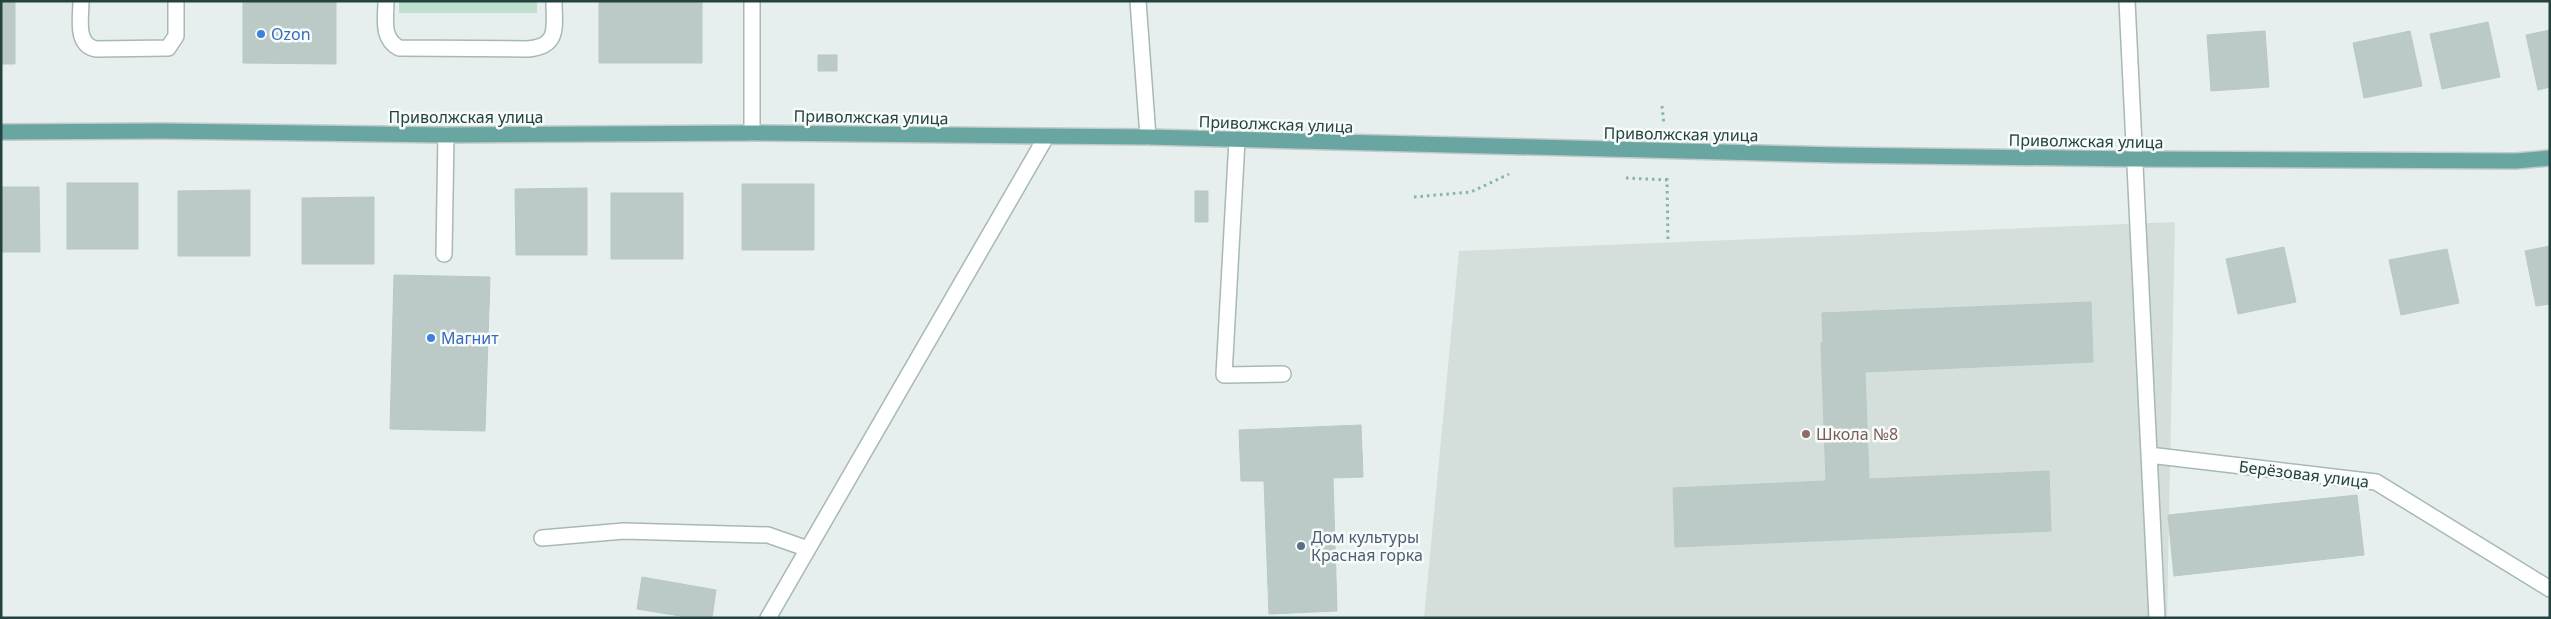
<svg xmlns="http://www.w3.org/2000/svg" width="2551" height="619" font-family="'Noto Sans',sans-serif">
<rect width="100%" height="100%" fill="#e6efed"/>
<path fill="#d4dfdc" d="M2175,222l-8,396h-743l35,-367z"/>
<path fill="#bee1ce" d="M399,1h138v12h-138z"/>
<path fill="#bbcac7" stroke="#b8c9c5" d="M1,1h14v63h-14z
M243,1h93v63l-93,-1z
M599,1h103v62h-103z
M2488,22l12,55 -58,12 -12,-55z
M2550,30v57l-12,3 -12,-55z
M2265,31l4,56 -58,4 -4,-56z
M2410,31l12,55 -58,12 -11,-55z
M818,55h19v16h-19z
M67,183h71v66h-71z
M742,184h72v66h-72z
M1,187h38l1,65h-39z
M587,188v67h-71l-1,-66z
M250,190v66h-72v-65z
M1195,191h13v31h-13z
M611,193h72v66h-72z
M374,197v67h-72v-66z
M2550,246v58l-14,2 -11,-55z
M2284,247l12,55 -58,12 -12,-55z
M2447,249l12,54 -58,12 -12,-55z
M394,275l96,2 -5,154 -95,-2z
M2091,302l2,60 -228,10 4,107 180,-8 2,60 -376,16 -2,-59 153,-7 -5,-138h2l-1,-30z
M1361,425l2,52 -30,1 4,133 -68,3 -5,-133h-23l-2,-51z
M2357,495l7,60 -190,21 -6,-61z
M642,577l74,13 -4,28h-19l-56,-9z"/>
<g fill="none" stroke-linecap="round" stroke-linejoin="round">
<g stroke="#a8b8b6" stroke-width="18">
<path id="minor" d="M81,1c0,17 -6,44 15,48l72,-1 8,-12v-35
M386,1c0,18 -5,37 13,47l129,1c32,-3 26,-22 26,-48
M752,1v132
M1138,1l10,136
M2127,1l30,617
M1237,140l-13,235 59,-1
M444,254l2,-119
M2149,455l227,27 174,107
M542,538l82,-7 144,4 40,14
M768,618l278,-481"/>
</g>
<g stroke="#c1caca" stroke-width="18">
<path id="major" d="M1,132l159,-1 286,4 306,-2 396,4 689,18 298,4 381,2 34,-3"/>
</g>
<path stroke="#85b4ae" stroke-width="3" stroke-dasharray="2.5 4" stroke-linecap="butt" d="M1662,106l2,19
M1626,178l41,2
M1667,178l1,65
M1414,197l57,-5 38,-18"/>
<use href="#minor" stroke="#fff" stroke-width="15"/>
<use href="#major" stroke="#69a6a2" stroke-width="15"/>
</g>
<g fill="#3f7fe0" stroke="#f7fbfa" stroke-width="2">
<circle cx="261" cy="34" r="5"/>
<circle cx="431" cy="338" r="5"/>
</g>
<circle fill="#8d6e63" stroke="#f7fbfa" stroke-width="2" cx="1806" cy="434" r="5"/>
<circle fill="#5c6f8a" stroke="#f7fbfa" stroke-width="2" cx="1301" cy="546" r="5"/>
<g text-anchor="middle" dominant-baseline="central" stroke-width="5" stroke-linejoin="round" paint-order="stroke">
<g font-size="16" fill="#366cbe" stroke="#f7fbfa" text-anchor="start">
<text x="271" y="34">Ozon</text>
<text x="441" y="338">Магнит</text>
</g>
<g font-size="16" fill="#234240" stroke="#f7fbfa">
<text x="466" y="117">Приволжская улица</text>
<text transform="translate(871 117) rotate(1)">Приволжская улица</text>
<text transform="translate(1276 124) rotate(2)">Приволжская улица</text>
<text transform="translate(1681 134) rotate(1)">Приволжская улица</text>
<text transform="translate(2086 141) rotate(1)">Приволжская улица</text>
<text transform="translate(2304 474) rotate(7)">Берёзовая улица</text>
</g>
<g font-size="16" fill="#785e54" stroke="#f7fbfa" text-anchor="start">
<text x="1816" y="434">Школа №8</text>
</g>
<g font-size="16" fill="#4e5e75" stroke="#f7fbfa" text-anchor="start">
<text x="1311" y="537">Дом культуры<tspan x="1311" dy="18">Красная горка</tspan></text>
</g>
</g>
<rect width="2551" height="619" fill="none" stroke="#234240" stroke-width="5"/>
</svg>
